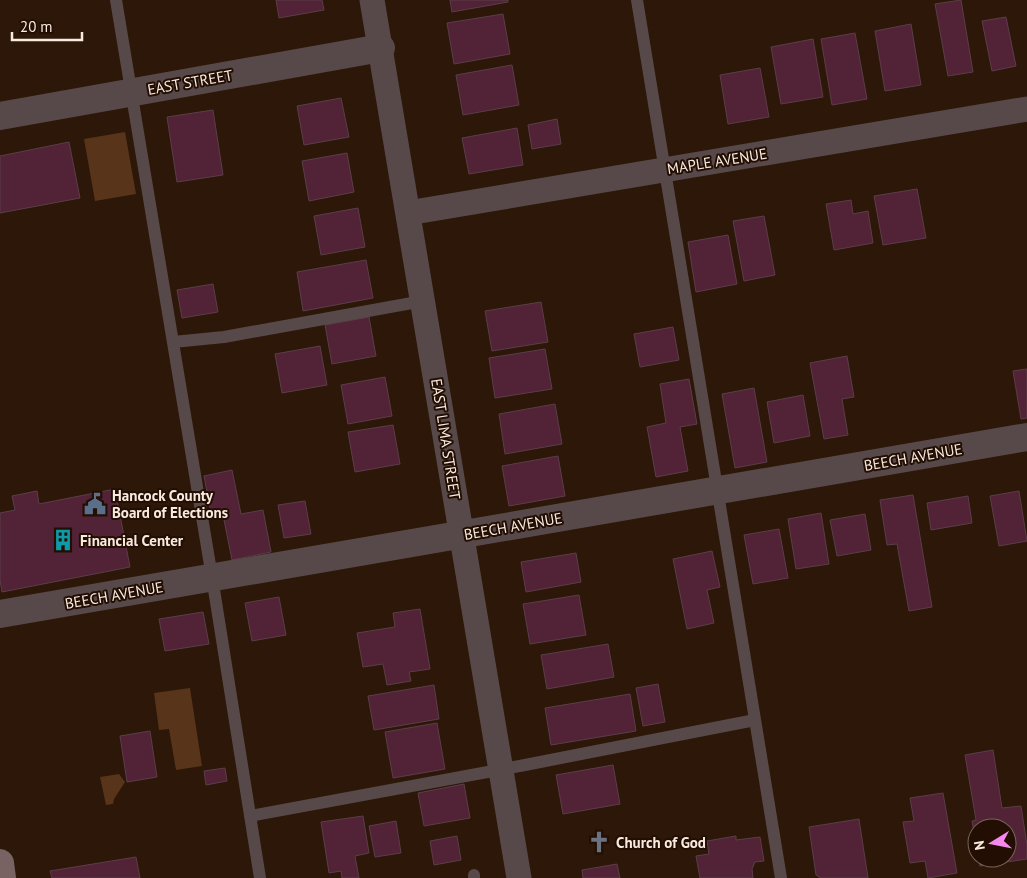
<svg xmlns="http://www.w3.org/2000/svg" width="1027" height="878" font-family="'PT Sans',sans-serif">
<rect width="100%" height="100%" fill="#2c1708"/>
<path fill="#58351a" d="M125,132l11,62 -41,7 -11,-62z
M190,688l12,78 -26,4 -7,-41 -10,1 -5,-37z
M119,774l6,8 -11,17 -1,5 -7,1 -6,-28z"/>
<path fill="#522237" stroke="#5b3e49" d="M276,0h46l2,10 -45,8z
M450,0h58v2l-56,10z
M961,0l12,72 -25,4 -13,-72z
M503,14l7,40 -56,10 -7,-41z
M1006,17l10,49 -24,5 -10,-50z
M911,24l10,61 -36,6 -10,-60z
M855,33l12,66 -35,6 -11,-66z
M813,39l10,58 -42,7 -10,-57z
M512,65l7,40 -56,10 -7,-40z
M760,68l9,49 -41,7 -8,-49z
M341,98l8,39 -45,8 -7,-39z
M213,110l10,65 -46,7 -10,-65z
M557,119l4,25 -29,5 -4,-24z
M517,128l6,37 -54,9 -7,-36z
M69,142l11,56 -80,15v-57z
M347,153l7,39 -45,9 -7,-40z
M917,189l9,49 -43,7 -9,-49z
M851,200l2,14 15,-3 5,32 -39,7 -8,-46z
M358,208l7,39 -44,8 -7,-39z
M764,216l11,59 -31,6 -11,-60z
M728,235l9,49 -41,8 -8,-50z
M366,260l7,38 -70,13 -6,-39z
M213,284l5,28 -36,6 -5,-28z
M541,302l7,40 -56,9 -7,-40z
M369,317l7,39 -44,8 -7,-39z
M673,327l6,33 -39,7 -6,-33z
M320,346l7,39 -45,8 -7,-39z
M545,349l7,40 -57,9 -6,-40z
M847,356l7,41 -12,2 6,36 -24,4 -14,-76z
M1027,369v49l-6,1 -8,-48z
M385,377l7,39 -44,8 -7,-39z
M689,379l8,45 -17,3 8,44 -32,6 -9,-50 19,-4 -6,-39z
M754,388l13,74 -32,6 -13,-74z
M803,395l7,41 -36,7 -7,-41z
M555,404l7,40 -57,10 -6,-40z
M393,425l7,39 -45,8 -7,-40z
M558,456l7,40 -56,10 -7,-40z
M232,470l9,44 22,-4 8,42 -39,8 -9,-45 -11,3 -8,-42z
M115,489l15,78 -128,25 -2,-12v-67l15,-3 -3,-14 25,-5 2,13z
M1019,491l8,50 -28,5 -9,-50z
M913,495l19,112 -23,4 -12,-67 -10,1 -7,-45z
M968,496l4,27 -41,7 -4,-27z
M305,501l6,33 -27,4 -6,-33z
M821,513l8,51 -33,5 -8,-50z
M865,514l6,36 -34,6 -7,-36z
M779,529l9,49 -35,6 -9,-49z
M712,551l8,36 -13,3 7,33 -27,6 -14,-70z
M576,553l5,29 -55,10 -5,-30z
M579,595l7,40 -56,9 -7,-40z
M279,597l7,38 -34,6 -7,-38z
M420,609l10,60 -21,3 2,9 -24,4 -4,-21 -20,3 -6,-34 38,-6 -2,-14z
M203,612l6,32 -44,7 -6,-32z
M608,644l6,33 -67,12 -6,-34z
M658,684l7,38 -22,4 -7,-38z
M434,685l5,34 -65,11 -6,-34z
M630,694l6,37 -85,14 -6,-37z
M437,723l8,46 -52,9 -8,-46z
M150,731l7,46 -30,5 -7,-46z
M993,750l9,58 19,-2 6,39v14l-47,7 -1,-8h28v-30h-30v21l-5,-28 4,-1 -11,-65z
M613,765l7,39 -57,10 -7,-39z
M225,768l2,13 -21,4 -2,-14z
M464,784l6,34 -46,8 -6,-33z
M943,793l14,80 -29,5 -3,-17 -15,2 -7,-41 11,-1 -4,-23z
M363,816l6,37 -14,3 4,22h-17l-1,-7 -12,2 -8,-51z
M859,819l9,59h-47l-5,-3 -7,-48z
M396,821l5,32 -26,4 -6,-31z
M457,836l4,24 -27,5 -4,-24z
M736,836v4l24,-3 4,24 -9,1 -3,7 1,9h-53l-4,-22 13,-2 -2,-13z
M136,857l4,21h-88l-2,-7z
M617,864l3,14h-37l-1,-8z"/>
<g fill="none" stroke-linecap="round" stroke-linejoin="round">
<path stroke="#574949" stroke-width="12" d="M116,0l96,577 48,301
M637,0l144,878
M173,342l51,-5 199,-36
M250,816l275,-51 230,-45
M474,875v3"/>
<path stroke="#574949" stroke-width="25" d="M372,0l147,878
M408,213l619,-104"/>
<path stroke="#574949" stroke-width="28" d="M0,116l381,-68
M0,614l1027,-177"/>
<path stroke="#786262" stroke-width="28" d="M0,863l2,15"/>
</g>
<defs>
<g id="civic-bare" transform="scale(1.725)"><path d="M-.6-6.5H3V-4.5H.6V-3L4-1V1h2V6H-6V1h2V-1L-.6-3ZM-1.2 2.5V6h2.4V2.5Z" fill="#5c6f8a" stroke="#220e02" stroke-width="2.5" paint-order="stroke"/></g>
<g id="building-bare" transform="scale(1.725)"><path d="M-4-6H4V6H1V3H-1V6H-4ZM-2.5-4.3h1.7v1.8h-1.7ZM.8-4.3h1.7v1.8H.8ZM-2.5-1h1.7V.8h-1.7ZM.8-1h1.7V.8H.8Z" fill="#0f9aa8" stroke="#220e02" stroke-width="2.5" paint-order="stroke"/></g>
<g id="church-bare" transform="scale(1.725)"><path d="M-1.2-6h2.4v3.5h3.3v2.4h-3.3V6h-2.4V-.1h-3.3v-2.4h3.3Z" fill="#6b7280" stroke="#220e02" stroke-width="2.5" paint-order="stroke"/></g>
</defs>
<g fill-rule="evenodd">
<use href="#civic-bare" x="95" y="504"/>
<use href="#building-bare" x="63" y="540"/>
<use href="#church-bare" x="599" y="842"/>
</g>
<g text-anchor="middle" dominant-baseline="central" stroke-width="4" stroke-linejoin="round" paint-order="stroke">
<g font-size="15" fill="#f9eae0" stroke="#220e02">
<text transform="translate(190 82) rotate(-10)">EAST STREET</text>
<text transform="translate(717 161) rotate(-9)">MAPLE AVENUE</text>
<text transform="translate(446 439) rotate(81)">EAST LIMA STREET</text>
<text transform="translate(913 457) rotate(-10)">BEECH AVENUE</text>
<text transform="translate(513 526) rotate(-10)">BEECH AVENUE</text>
<text transform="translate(114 595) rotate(-10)">BEECH AVENUE</text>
</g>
<g font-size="15" font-weight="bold" fill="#f9eae0" stroke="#220e02" text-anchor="start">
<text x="112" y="495">Hancock County<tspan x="112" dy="17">Board of Elections</tspan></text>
<text x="80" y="540">Financial Center</text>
<text x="616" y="842">Church of God</text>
</g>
</g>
<g transform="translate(992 843) rotate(260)"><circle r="24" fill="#220e02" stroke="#78665b"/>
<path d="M0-4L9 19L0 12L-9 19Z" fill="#f688ed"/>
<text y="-8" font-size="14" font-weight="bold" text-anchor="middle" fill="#f9eae0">N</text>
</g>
<path d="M12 32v8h70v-8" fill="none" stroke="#f9eae0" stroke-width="2.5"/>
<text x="20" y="32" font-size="15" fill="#f9eae0" stroke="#220e02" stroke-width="4" paint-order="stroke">20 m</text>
</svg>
